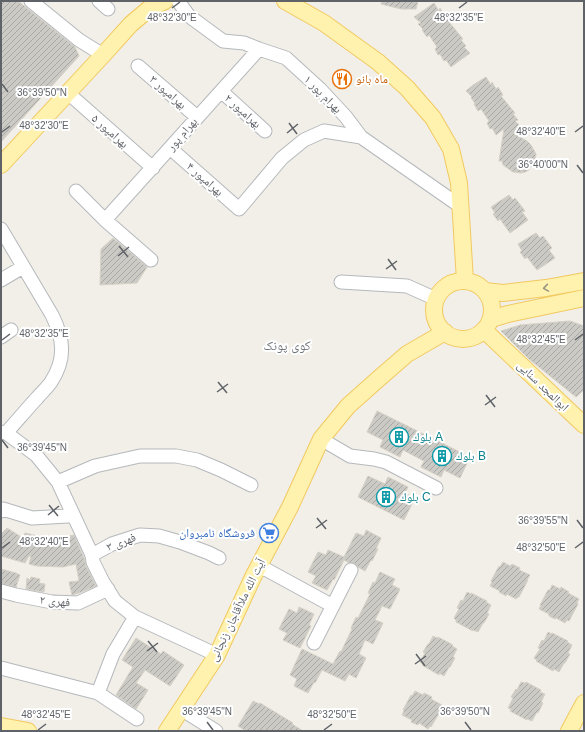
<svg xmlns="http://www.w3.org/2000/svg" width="585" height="732" font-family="Arial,'Noto Naskh Arabic',sans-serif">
<defs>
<pattern id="building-hatch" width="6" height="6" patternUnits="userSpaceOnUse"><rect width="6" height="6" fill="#cccac5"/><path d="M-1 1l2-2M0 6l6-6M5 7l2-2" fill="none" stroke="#a9a8a4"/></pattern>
</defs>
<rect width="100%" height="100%" fill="#f1efe8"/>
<path fill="url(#building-hatch)" stroke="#d6d1c6" d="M1,1h17l57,46 4,9 -78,86z
M382,1h36l-2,8h-15l-20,-5z
M434,3l5,8 1,-3 4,7 2,-2 5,8 -2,1 14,17 -2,1 5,6 -2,1 6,6 -19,14 -5,-7 -2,1 -4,-7 -2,1 -3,-6 2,-2 -8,-12 -2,2 -5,-7 1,-1 -5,-5 3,-1 -7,-6z
M486,77l5,8 1,-3 4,7 2,-2 5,8 -2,1 14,17 -2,1 5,6 -3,1 6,6 -7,7 13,7 4,4 5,9 -2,12 -4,1 -1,3 -4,2 -4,1 -8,-1 -10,-7 -1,-4h-3l5,-32 -8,6 -4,-7 -2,1 -3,-6 2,-2 -8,-12 -3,2 -4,-7 1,-1 -4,-5 1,-1 -6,-6 7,-6z
M509,195l4,5 2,-2 10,13 -3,1 6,8 -18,13 -10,-14 -2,2 -5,-7 2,-1 -4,-6z
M536,233l4,5 3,-2 9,12 -3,2 6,8 -18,12 -10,-13 -2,2 -5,-7 2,-1 -4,-7z
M113,238l34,29 -10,16 -37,2 1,-36z
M570,321l14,5v64l-8,7 -47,-38 -28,-28 19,-6z
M377,411l93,46 -10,21 -16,-8 -3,7 -20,-10 3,-6 -21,-11 -3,7 -20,-10 3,-7 -16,-8z
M368,476l17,8 3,-7 20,10 -3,6 10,5 -11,22 -46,-23z
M7,528l16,10 2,-5 17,4 17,1 15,-3 10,23 2,8 10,20 -17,7 -7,2 -3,-13 10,-1 -3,-17 -13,3 -26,-1 -8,-2 2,-8h-2l-4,7 -24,-7v-22z
M366,530l15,8 -5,11h2l-6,12 -1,-1 -6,11 -7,-4 -4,-4h-5l-5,-3 -10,20 -1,-1 -6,11 -15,-7 4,-7 -8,-4 10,-20 8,3 2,-5 16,7 12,-24 8,3z
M503,562l7,4 2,-2 8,4 -1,2 11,5 -3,5h1l-9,17h-1l-2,2 -9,-5 -1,2 -7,-4 1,-1 -10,-5 2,-4 -1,-1 8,-15 1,1z
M1,569l15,4 4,2 -4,12 -15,-4z
M380,572l15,7 -3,6 8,4 -10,20 -8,-3 -7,14 8,3 -10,21 -8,-4 -6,14 7,4 -10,20 -7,-4 -4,7 -23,-11 -7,13 -1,-1 -6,11 -14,-7 3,-7 -7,-4 12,-26 31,15 7,-13 1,1 11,-23 -1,-1 5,-11 2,1 12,-24 -2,-1 5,-11 2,1z
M31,577l9,2 -1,4 6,1 -1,8 -18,-3 1,-11 3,2z
M552,585l8,4 1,-2 8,5 -1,1 11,6 -2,4 1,1 -9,17 -2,-1 -2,3 -9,-5 -1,1 -6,-3v-2l-10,-5 2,-4h-1l8,-15h2z
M467,592l4,2v-1l16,8 -1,1 5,3 -4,8 2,1 -5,9h-1l-5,9 -5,-2v1l-17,-9v-2l-2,-2 5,-9 -2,-1 4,-8 2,1z
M299,607l15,7 -5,11 2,1 -11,22 -17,-8 4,-7 -8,-4 10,-20 8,4z
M548,632l4,2v-1l16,8 -1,1 5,3 -4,8 2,1 -5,9h-1l-5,9 -5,-3 -1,2 -17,-10 1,-1 -3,-2 6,-9 -2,-1 4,-8 2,1z
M433,636l4,2 1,-1 15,8 -1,1 5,3 -4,8 2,1 -5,9h-1l-5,9 -5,-3v2l-17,-10 1,-1 -3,-2 5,-9 -2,-1 5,-8h1z
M136,638l25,16 2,-3 21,14 -14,21 -25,-16 -9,13 12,7 -12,19 -20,-14 17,-28 -11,-7z
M521,682l4,1 1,-1 15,8 -1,2 5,2 -4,8 2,1 -5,10 -1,-1 -5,9 -5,-2v1l-17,-9 1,-2 -3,-1 5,-10 -2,-1 5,-8 1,1z
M415,691l8,4 1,-2 8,4 -1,2 11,6 -2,4 1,1 -10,17 -1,-1 -2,3 -9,-6 -1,2 -7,-3 1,-2 -10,-5 2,-4 -1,-1 8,-15 1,1z
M253,701l6,3 1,-1 33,20 -1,1 11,7h-57l-8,-5z"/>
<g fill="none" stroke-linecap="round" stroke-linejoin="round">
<g stroke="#b5b8bc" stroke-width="15">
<path id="minor" d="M31,1l48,39 24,15
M99,1l9,8
M178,1l11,15 34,25 21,2 15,6 27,9 34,31 26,28 15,20 99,69
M138,66l59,51
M221,91l44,40
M68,93l85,75
M170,148l69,61 43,-51 22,-18 20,-9 37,6
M76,191l29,29 46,40
M105,220l154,-171
M1,229l51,86c12,24 14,44 -1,67 -4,6 -10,11 -14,16 -11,12 -21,24 -31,35
M1,280l22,-13
M341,282l66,4 29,13
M1,337l10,-7
M1,432l5,1 30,22 22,27 34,73 1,7 10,20 12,19 20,16 82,38
M321,439l29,17 24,3 12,3 50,26
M58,482l37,-16 45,-10h36l21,4 24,10 30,15
M1,511l2,-2 29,9 36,-2
M92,555l20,-11 28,-9 19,1 21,6 29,11 10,5
M258,568l9,2 66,36
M1,591l15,4 36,7 26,1 30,-14
M314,643l37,-73
M1,668l97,25 39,26
M98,693l15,-39 22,-37
M181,709l35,22"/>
</g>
<g stroke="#f2c960" stroke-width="18">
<path id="major" d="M285,1l39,22 54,39 29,26 26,30 18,31 8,34 6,98
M1,165l102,-110 28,-31 19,-16 15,-7
M434 310a29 29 0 1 1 58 0a29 29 0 1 1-58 0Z
M485,291l18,2 43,-5 38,-7
M491,319l17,-5 76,-16
M484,330l100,95
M1,726l27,5
M167,731l50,-76 36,-78 37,-70 31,-68 27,-33 28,-25 31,-27 38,-22
M569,731l15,-28"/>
</g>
<use href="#minor" stroke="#fff" stroke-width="13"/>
<use href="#major" stroke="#fff2af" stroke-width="16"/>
</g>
<defs><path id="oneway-chevron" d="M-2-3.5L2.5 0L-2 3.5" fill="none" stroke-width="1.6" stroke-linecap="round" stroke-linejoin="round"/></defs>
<use stroke="#979581" href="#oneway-chevron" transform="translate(546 288) rotate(171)"/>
<path fill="none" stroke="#5f6368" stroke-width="1.5" d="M172,8l8,-6M459,8l8,-6M2,84l6,8M289,123l8,11M2,132l8,-6M575,132l8,-6M287,133l11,-9M577,165l6,8M119,246l9,11M118,256l11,-9M388,259l8,11M386,269l11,-8M2,340l8,-6M575,340l8,-6M218,382l9,11M217,392l11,-8M486,395l9,12M485,405l11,-8M2,440l6,8M49,505l9,11M48,515l11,-9M317,518l9,11M577,520l6,8M316,528l11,-8M2,548l8,-6M575,548l8,-6M148,641l9,11M147,651l11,-8M416,654l9,12M415,664l11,-8M207,722l6,8M465,722l6,8M38,730l8,-6M324,730l8,-6"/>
<defs>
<g id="restaurant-ring" transform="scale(1)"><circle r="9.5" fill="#fff" stroke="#e8710a" stroke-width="1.5"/><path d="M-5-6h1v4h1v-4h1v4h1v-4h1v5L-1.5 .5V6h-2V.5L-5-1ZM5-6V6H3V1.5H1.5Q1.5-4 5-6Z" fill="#e8710a"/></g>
<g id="building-ring" transform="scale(1)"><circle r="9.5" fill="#fff" stroke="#0f9aa8" stroke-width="1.5"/><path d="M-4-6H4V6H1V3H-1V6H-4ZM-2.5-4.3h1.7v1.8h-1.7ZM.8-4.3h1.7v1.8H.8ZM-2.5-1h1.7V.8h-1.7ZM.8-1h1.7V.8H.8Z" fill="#0f9aa8"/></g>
<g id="supermarket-ring" transform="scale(1)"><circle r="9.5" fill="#fff" stroke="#3f7fe0" stroke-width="1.5"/><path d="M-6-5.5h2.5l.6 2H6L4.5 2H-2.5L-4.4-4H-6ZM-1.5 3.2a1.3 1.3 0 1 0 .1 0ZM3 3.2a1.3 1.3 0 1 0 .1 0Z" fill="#3f7fe0"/></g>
</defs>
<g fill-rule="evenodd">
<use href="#restaurant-ring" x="342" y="79"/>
<use href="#building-ring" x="399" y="437"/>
<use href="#building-ring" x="442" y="456"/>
<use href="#building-ring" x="386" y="497"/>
<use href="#supermarket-ring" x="269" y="533"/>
</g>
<g text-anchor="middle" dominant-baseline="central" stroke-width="4" stroke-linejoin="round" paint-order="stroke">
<g font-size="12" fill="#c56008" stroke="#fff" text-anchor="start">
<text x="356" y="79">ماه بانو</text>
</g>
<g font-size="12" fill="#5f6368" stroke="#fff">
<text transform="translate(168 92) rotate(41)">بهرامپور ۳</text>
<text transform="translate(323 94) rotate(45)">بهرام پور ۱</text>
<text transform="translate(243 111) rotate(42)">بهرامپور ۲</text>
<text transform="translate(110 131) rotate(41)">بهرامپور ۵</text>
<text transform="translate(182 134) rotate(-49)">بهرام پور</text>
<text transform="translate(205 179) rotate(41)">بهرامپور ۴</text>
<text transform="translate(543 386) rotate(44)">ابوالمجد سنایی</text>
<text transform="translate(121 542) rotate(-21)">فهری ۳</text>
<text transform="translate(55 601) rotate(6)">فهری ۲</text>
<text transform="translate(237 610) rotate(-64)">آیت الله ملاآقاجان زنجانی</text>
</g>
<g font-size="12" fill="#0d838f" stroke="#fff" text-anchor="start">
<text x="413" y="437">بلوك A</text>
<text x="456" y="456">بلوك B</text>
<text x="400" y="497">بلوك C</text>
</g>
<g font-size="12" fill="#366cbe" stroke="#fff" text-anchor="end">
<text x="255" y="533">فروشگاه نامبروان</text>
</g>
<g font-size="13" fill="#70757a" stroke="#fff">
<text x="287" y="345">کوی پونک</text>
</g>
</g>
<g font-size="10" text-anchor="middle" fill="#5f6368" stroke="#fff" stroke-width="4" stroke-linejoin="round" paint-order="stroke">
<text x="459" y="21">48°32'35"E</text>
<text x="172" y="21">48°32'30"E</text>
<text x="42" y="96">36°39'50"N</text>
<text x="44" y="129">48°32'30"E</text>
<text x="541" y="135">48°32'40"E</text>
<text x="543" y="168">36°40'00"N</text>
<text x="44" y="337">48°32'35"E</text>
<text x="541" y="343">48°32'45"E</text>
<text x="42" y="451">36°39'45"N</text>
<text x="543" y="524">36°39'55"N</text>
<text x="44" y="545">48°32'40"E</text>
<text x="541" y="551">48°32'50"E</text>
<text x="207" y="715">36°39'45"N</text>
<text x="465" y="715">36°39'50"N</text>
<text x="46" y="718">48°32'45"E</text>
<text x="332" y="718">48°32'50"E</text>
</g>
<rect width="585" height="732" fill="none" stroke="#5f6368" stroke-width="4"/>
</svg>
